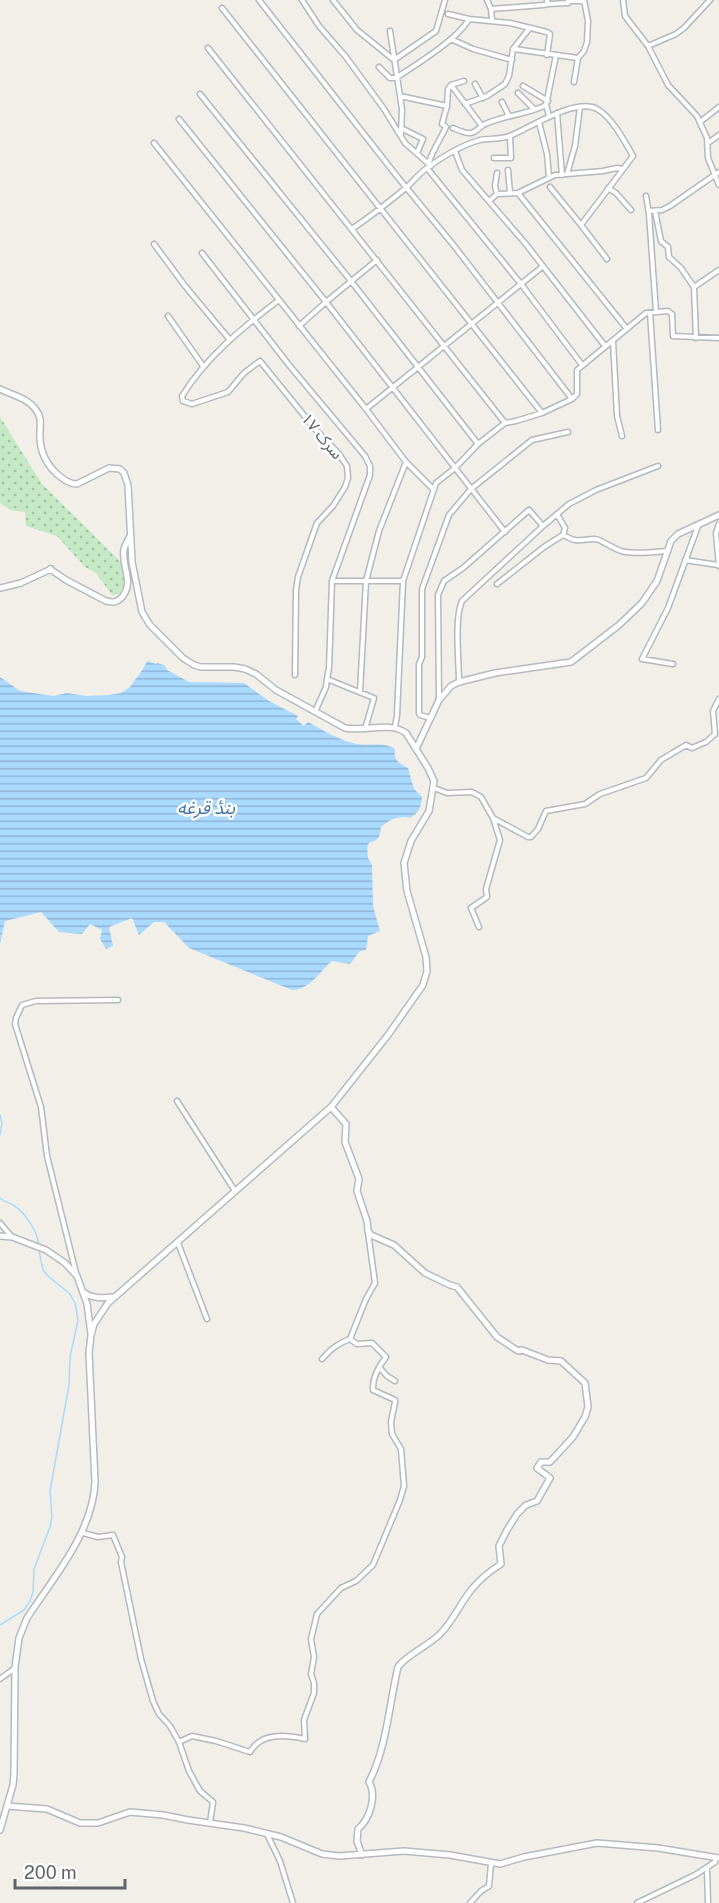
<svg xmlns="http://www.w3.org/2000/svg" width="719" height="1903" font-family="'Public Sans','Noto Sans Arabic',sans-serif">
<defs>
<pattern id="grass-dots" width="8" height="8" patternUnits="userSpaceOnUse" patternTransform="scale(1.5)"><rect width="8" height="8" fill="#c5e8c5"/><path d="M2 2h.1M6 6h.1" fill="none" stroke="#a3c0a4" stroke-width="1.8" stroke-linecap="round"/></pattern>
<pattern id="water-rules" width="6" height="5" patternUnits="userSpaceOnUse" patternTransform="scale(1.5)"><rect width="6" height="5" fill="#aadaff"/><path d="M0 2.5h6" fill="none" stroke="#8eb4d2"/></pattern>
</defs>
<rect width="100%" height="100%" fill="#f1efe8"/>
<path fill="url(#grass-dots)" d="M0,417l42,67 80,79 2,22 -5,9 -7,1 -16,-22 -11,-6 -28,-31 -31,-10 -1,-14 -15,-2 -10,-7z"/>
<path fill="url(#water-rules)" d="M147,661l9,3 1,-1 7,2 3,5 22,12 55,1 25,18 29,15 -2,3 8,7 4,-4c15,8 32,19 49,22 13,2 27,-2 38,5 -2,11 4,14 13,19l6,21 8,8c-1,10 -3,16 -12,21 -11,-3 -21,2 -29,9 -1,10 -2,13 -12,16l-2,4 1,11 4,7 1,41 7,25 -12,5 -2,14 -6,1 -10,13 -18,-3c-13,11 -21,28 -40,29l-103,-42 -25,-26h-10l-15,13 -7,-17 -23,9 4,19 -7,3 -6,-10 2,-9 -12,-6 -8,10 -23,-2 -18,-20 -36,9 -5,23v-267l20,14 33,5 14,-3 19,3 23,-1 12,-2 9,-6 13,-18z"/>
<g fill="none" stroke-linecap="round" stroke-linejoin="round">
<path stroke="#aadaff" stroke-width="1.5" d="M0,1115l2,8 -2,12
M0,1198c4,4 8,4 13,7 12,7 25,27 26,41
M0,1625l24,-15 6,-9 3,-9 1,-23 16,-42 2,-10 -2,-26 19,-106 1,-28 8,-37 -3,-17 -5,-9 -22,-18 -5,-6 -4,-19"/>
<g stroke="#b5b8bc" stroke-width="7">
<path id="street" d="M259,0l137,175 59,72 117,152
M302,0l17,26 27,31 38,52 21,34 26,23
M333,0l24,30 37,30 42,-29 9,-31
M487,0l4,9 1,11
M623,0l2,16 23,30 20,39 29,31 10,22 1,20 11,27
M548,4l20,-1v-2h16
M222,8l320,405
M491,9l52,-4 5,-1 -1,-4
M448,14l21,5 41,4 37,9 3,2 -3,21
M390,31l12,78 -1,25
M451,39l22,10 39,11
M648,46l28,-12 8,-6 26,-28
M208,48l297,375
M514,49l64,9
M379,67l11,11h6c21,-14 62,-39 73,-59
M574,82l4,-24 6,-7 3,-9 1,-21 -4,-21
M475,84l8,14
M451,85l13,-4
M523,86l25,15
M518,93l16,16
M200,94l151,187 127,163
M400,96l47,10
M502,102l7,14
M465,104l22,-8 18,-12 4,-8 4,-27 16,-20
M557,113l5,62
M549,116l-3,-11 10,-50
M179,119l147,183 179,230
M539,122l8,32 2,23
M700,122l19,-15
M401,128l22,11 -6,14
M453,128c5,2 13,6 18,5 5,-1 8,-5 12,-8 20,-10 44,-10 63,-20
M154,143l212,266
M708,143l11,-8
M455,151l7,19 63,73 80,103
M494,158h17l-1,-22
M429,162c4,-12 12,-24 17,-35l-4,-3 5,-18 1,-17 3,-4 31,41
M427,168l94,116 61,81
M508,170l2,23
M567,174l8,-28 5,-39
M550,187l31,38
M608,188l8,5 15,17
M518,193l109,136
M497,194l-2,-8 2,-13
M646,196l3,18 7,98
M489,201l8,-7 21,-1 37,-18 48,-4 14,-3 6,1
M649,211l13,-1 8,-4 49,-34
M655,211l6,30 7,6 1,10 12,11 13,19 2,51
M352,229c19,-13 37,-27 55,-42 6,-6 13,-14 20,-19 15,-11 35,-23 53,-28 10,-2 22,0 32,-5 19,-8 65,-38 85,-26 15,8 28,33 36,47l-52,69 26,34
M154,244l31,42 45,54
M202,253l87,112 76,91 5,10v9l-38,106 -3,87 -2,11
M694,287l25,-17
M279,300c-37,28 -72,56 -97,96l1,5 9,3 36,-12 16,-19 16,-12 55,68 24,25 8,12 1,12 -3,9 -12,19 -16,17 -19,54 -2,13 -1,85
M650,313l8,117
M168,316l35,50
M299,326l27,-24 51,-42
M613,341l4,75 5,20
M434,490l-28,-28 -40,-53 176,-142
M557,514l8,14 -2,7
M719,524l-3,9 3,33
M563,535c17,9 16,4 32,4 6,0 21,12 30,13 13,2 30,0 43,-1
M685,560l33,5
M332,581h71
M497,584l47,-37 19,-12
M673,664l-31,-5 26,-51 30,-82
M459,682c0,-20 -5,-64 3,-81l81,-75 26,-22 27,-14 62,-24
M360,692l6,-111 13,-50 27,-69
M439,699l-1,-104 6,-14 19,-13 66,-58 14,16
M315,712l11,-25 1,-8 47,19 -9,31
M430,718l-10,-3 -1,-2v-49l3,-7v-68l27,-74 22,-26 61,-49 36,-8
M395,727l2,-12 6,-134 33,-98 19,-15 23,-24 27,-21 11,-2 26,-8 30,-14 5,-5v-24l69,-57 22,-2 4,3 1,22 46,2
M434,788l13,5 25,-1 9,5 12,21 7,22 -14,49 1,8 -16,11 8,19
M493,818l35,19h3l7,-8 8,-18 39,-7 15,-10 46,-16 15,-18 25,-15 6,3 14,-6 9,-8 -2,-23 6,-12
M177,1101l58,90
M0,1223l11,13
M178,1243l29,76
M76,1273l-29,-117 -6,-49 -26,-83 1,-6 6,-13 14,-4 82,-1
M322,1359c9,-10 16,-16 28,-20l16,-40 9,-16 -7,-51
M379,1367l8,9 8,5
M83,1533l15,4 15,-2 9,22 -1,5 20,97 12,42 6,13 11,12 9,16 10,29 11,20 13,11 -3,21
M0,1679l15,-11
M179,1742l13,-6 24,5 34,11c11,-20 36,-17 55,-13l-1,-19 10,-27v-10l-3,-9 3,-17 -3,-18 6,-25 24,-26 15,-7 17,-16 27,-65 4,-14 -3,-37 -9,-15 -1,-12 4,-20v-2l-22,-10c-1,-12 6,-24 13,-33l-14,-14 -15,1 -7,-5
M267,1834l13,27 13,42
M707,1868l1,35
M470,1903l11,-12 8,-5 2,-22
M637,1903l58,-28 20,-13 1,-4"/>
</g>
<g stroke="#b6babf" stroke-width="8">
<path id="secondary" d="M0,389c12,6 28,9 36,21 6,8 4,13 4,22 -1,17 4,30 17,42 6,5 12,10 20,10l32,-16 11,1 4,4 4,12 4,77 10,50 8,13 33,33 11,7 7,2h33l11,2 11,5 20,16 69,38c20,4 45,-7 61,5l22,35 6,13 -5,30 -18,30 -7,22 3,28 19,66 1,14 -4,14 -35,50 -57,72 -223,196 -14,21 -3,11 -2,18 6,129c-2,50 -41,95 -68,136l-8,20 -4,29 -1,106 -1,12 -13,45
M50,569l16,11 40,21c8,2 12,1 17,-5 11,-15 -2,-31 1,-47 1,-4 4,-9 6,-13
M0,588l21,-5 30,-14
M416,749l23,-49 12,-14 8,-4 36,-9 76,-11 48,-37 23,-22 15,-22 14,-40 7,-7 41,-19
M331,1107l15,17 -1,18 14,37 -2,12 10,30 1,10 3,4 23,10 31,28 25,12 7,2 40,50 21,14 4,-1 26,10 13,1 24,22 3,24 -3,10 -12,20 -23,25h-9l-4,6 13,10 -13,23 -11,4 -9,9 -10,16 -8,16 2,18c-11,7 -21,15 -29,25 -12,14 -19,33 -33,46 -10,10 -35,22 -41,32 -9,38 -11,80 -29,115 8,14 1,37 -11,47l-1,12 5,14
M0,1236l12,1 34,13 19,13 12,13 10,28 4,30
M83,1292c10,7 20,6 31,5
M7,1806l40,3 33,14h18l32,-11 33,3 25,5 56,8 37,9 41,17 17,2 65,-5 46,4 50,9 24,-7 73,-14 61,5 61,10"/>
</g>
<use href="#street" stroke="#fff" stroke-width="4"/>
<use href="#secondary" stroke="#fff" stroke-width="5"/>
</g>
<g text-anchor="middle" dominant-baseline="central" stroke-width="5" stroke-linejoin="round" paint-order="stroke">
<g font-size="16" fill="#5f6368" stroke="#fff">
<text transform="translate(322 436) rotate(50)">سرک ۱۷</text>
</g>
<g font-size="18" font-style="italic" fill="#4174aa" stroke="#fff">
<text x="206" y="807">بندٔ قرغه</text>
</g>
</g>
<path d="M15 1879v9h110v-9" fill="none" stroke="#5f6368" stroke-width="3"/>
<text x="24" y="1879" font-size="18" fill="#5f6368" stroke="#ffffff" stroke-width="4.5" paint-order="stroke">200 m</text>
</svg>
